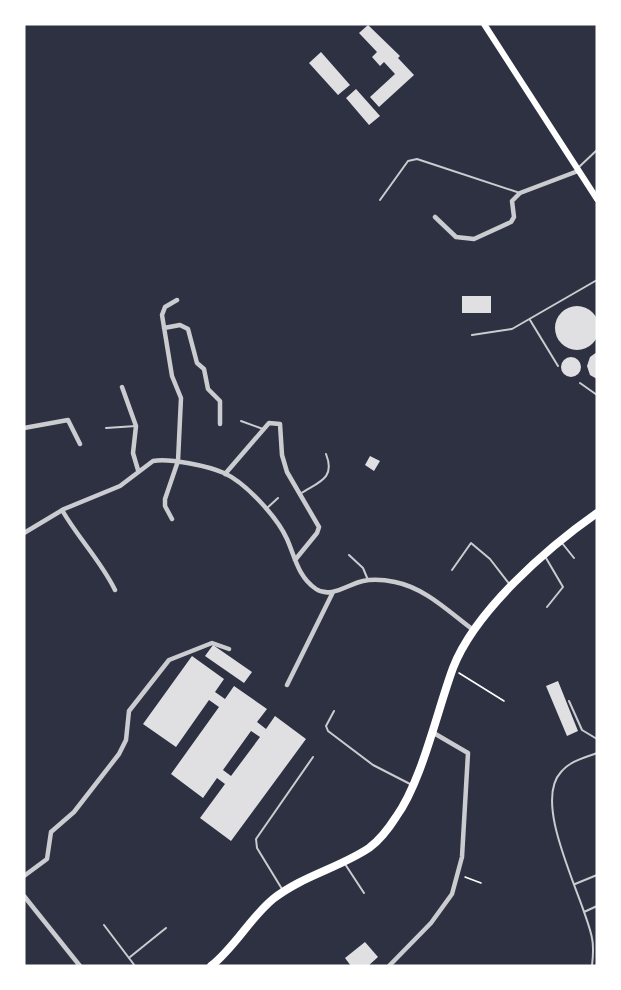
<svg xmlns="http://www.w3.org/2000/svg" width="621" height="990" font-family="Roboto,sans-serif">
<rect width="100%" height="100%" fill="#2d3142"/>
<path fill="#e0e0e3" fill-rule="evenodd" d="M368,25l32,31 -2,2 16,17 -35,32 -9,-10 25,-23 -11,-12 -4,4 -8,-9 5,-5 -18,-19z
M321,52l29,33 -12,10 -29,-32z
M356,89l24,27 -11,9 -23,-27z
M462,296h29v17h-29z
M555 328a22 22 0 1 1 44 0a22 22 0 1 1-44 0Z
M597,352v27l-7,-4 -3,-9 3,-9z
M561 367a10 10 0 1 1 20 0a10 10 0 1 1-20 0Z
M370,456l10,5 -6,10 -9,-6z
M213,645l39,27 -8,11 -39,-27z
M192,656l32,23 -9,13 10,7 9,-13 33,23 -10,13 9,7 9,-13 31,23 -75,102 -31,-23 25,-34 -8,-6 -14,20 -32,-24 48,-67 -10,-7 -33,47 -33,-23zM251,731l9,6 -29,39 -8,-6z
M558,681l20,50 -11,5 -21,-50z
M365,942l13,15 -10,9h-17l-6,-8z"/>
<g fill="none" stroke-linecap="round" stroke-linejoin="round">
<path stroke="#fff" stroke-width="1.5" d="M459,673l45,28
M465,877l16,6"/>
<path stroke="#caccd0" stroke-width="2" d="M579,167l18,-17
M380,200l28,-39 9,-2 103,34
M530,320l28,46
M472,335l40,-6 85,-49
M580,383l17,12
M24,405v-1
M241,421l22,8
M106,428l30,-2
M300,494c18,-12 36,-15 26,-40
M266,509l12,-11
M562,543l12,15
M349,555l14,13 5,12
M546,558l17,29 -16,20
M452,570l19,-27 19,16 20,26
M569,701l13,29 15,9
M334,711l-8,15 2,5 45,34 39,20
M345,864l19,29
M575,884l22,-9
M282,889l-25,-41 -1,-9 57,-82
M584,912l13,-6
M104,925l31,41
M130,957l36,-29
M592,966c1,-9 2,-19 0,-28 -7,-38 -61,-134 -31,-166 9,-11 23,-14 36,-19"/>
<path stroke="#caccd0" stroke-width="4.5" d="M435,217l21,20 18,2 37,-17 3,-5 -2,-16 8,-8 58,-22
M164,328l16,-3 8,4 9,34 7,6 4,20 12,12v23
M122,387l14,39 -3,27 5,17
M24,428l44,-8 12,24
M225,474l44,-51 11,1 2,31 5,17 32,55 -2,6 -22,27
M62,510c16,28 39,51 53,80
M172,519l-7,-13v-7l13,-38 3,-63 -9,-22 -10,-61 3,-8 12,-7
M24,533l40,-24 56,-23 33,-25c17,-3 55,5 71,12 22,10 53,44 63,66 8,18 11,38 29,50 15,10 32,-5 47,-8 10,-2 22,-1 32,1 30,6 53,29 77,47
M287,685l46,-93
M24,876l23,-17 4,-27 23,-20 45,-58 7,-14 3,-29 40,-51 43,-17 17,6
M24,896l56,70
M389,966l42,-43 21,-29 10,-37 6,-104 -36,-21"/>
<path stroke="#fff" stroke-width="6" d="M484,24l113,175"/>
<path stroke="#fff" stroke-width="8" d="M211,966c24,-19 39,-48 62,-67 29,-23 66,-31 96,-51 11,-8 20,-20 27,-31 26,-36 41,-106 57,-149 22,-57 94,-120 144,-155"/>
</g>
<rect width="621" height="990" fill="none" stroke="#ffffff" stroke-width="51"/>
</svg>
